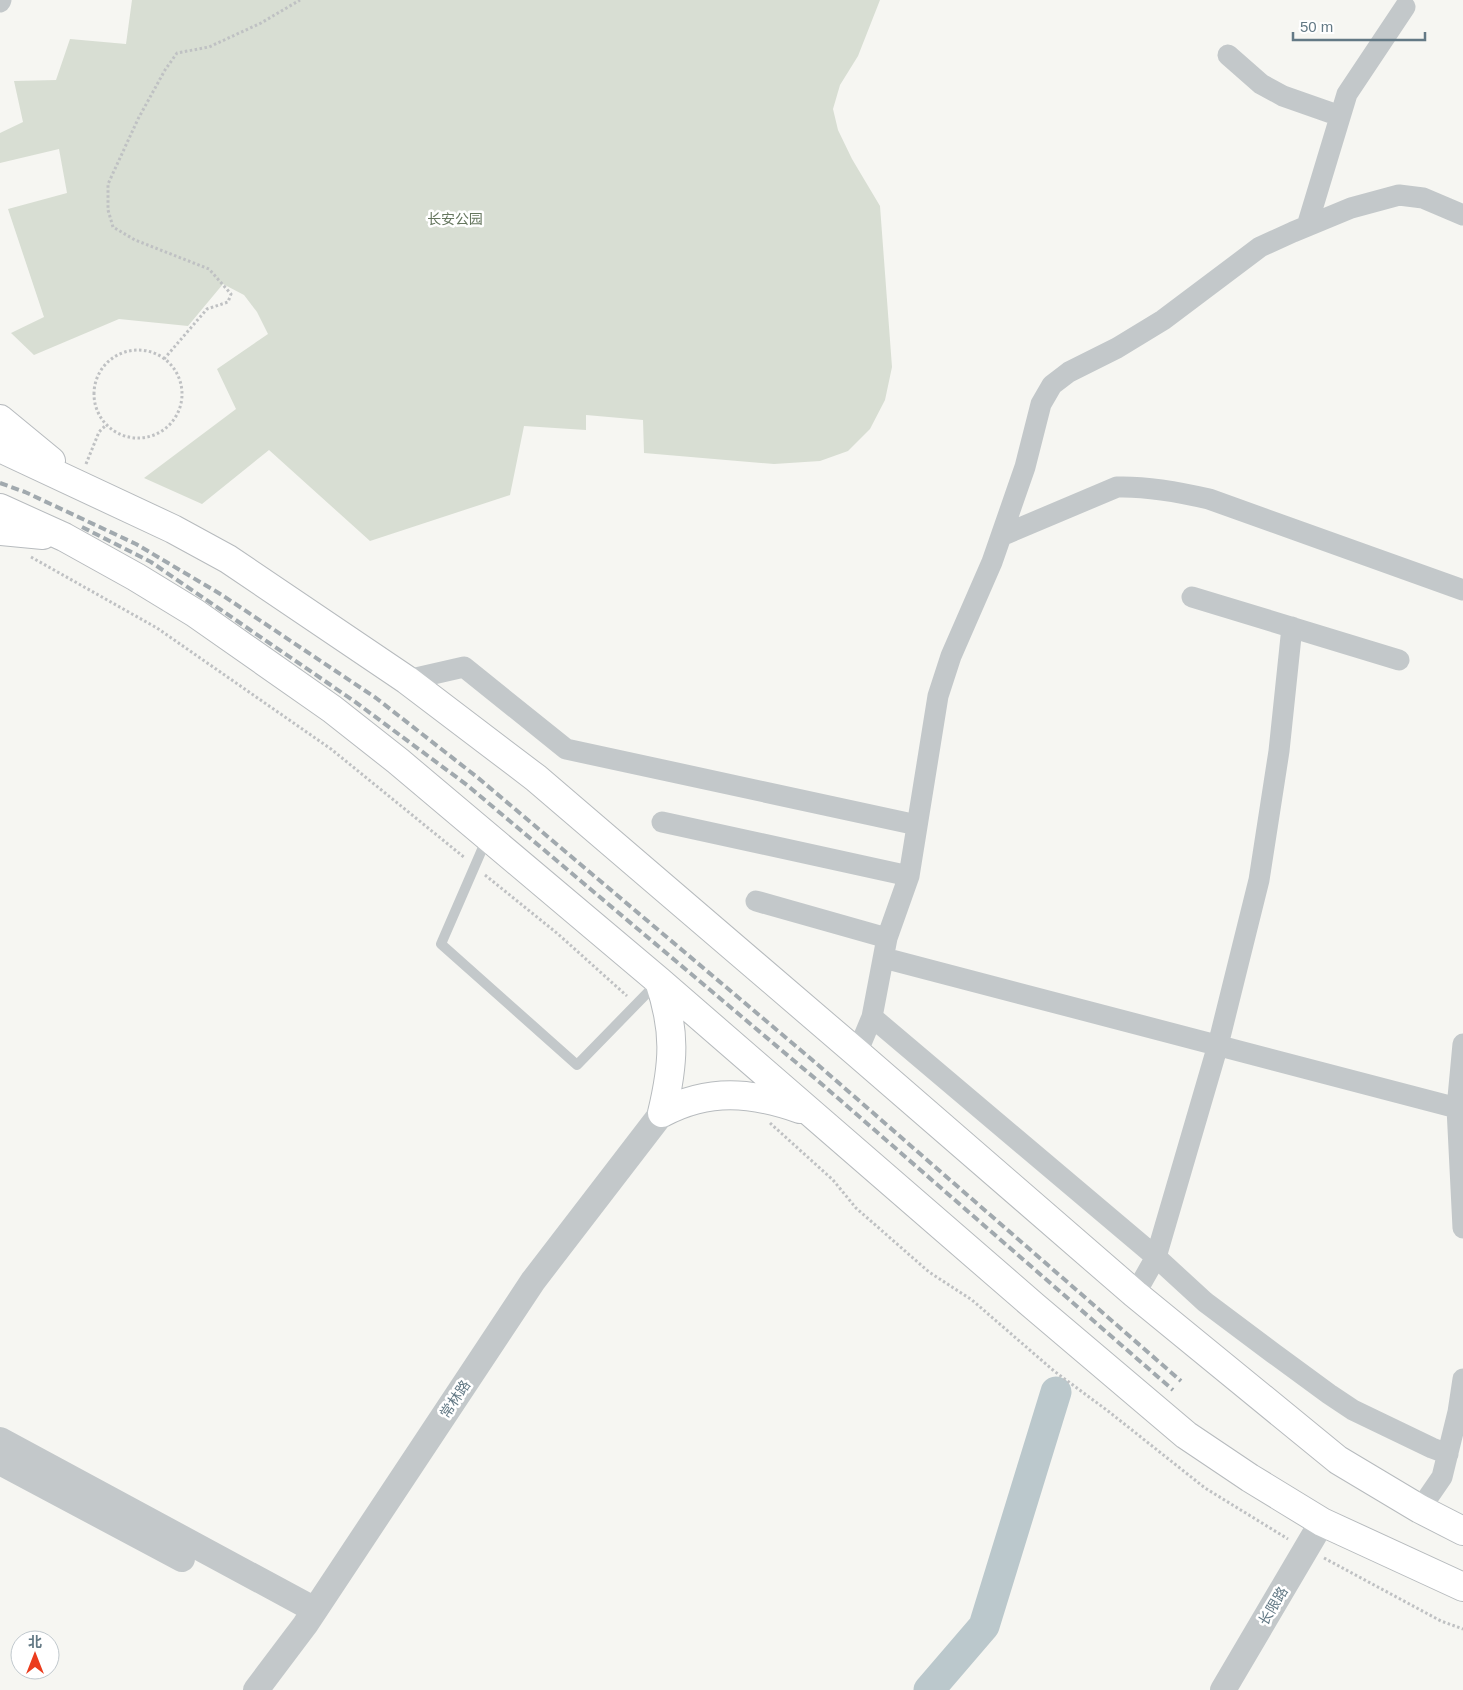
<svg xmlns="http://www.w3.org/2000/svg" width="1463" height="1690" font-family="Helvetica,'Noto Sans SC',sans-serif">
<rect width="100%" height="100%" fill="#f6f6f2"/>
<path fill="#d8ded3" d="M132,0h748l-22,56 -18,29 -7,24 5,21 14,29 28,47 12,161 -7,33 -15,29 -22,22 -28,10 -46,3 -130,-11 -1,-33 -57,-5v15l-62,-4 -14,69 -140,46 -101,-91 -67,54 -58,-26 92,-69 -19,-40 51,-35 -11,-22 -13,-17 -21,-11 -35,42 -69,-7 -85,36 -23,-22 33,-16 -36,-108 59,-16 -8,-44 -59,14v-30l23,-11 -9,-41 42,-1 14,-41 56,5z"/>
<g fill="none" stroke-linecap="round" stroke-linejoin="round">
<path stroke="#bbc8cc" stroke-width="31" d="M929,1690l55,-64 72,-234"/>
<g stroke="#b7bbbe" stroke-width="30">
<path id="trunk" d="M0,419l51,42
M0,448l173,81 55,30 179,121 129,98 321,275 278,241 203,166 82,49 43,22
M0,508l64,29 72,40 59,36 137,96 66,52 261,220 376,326 151,128 64,43 72,44 141,65
M0,531l43,4
M659,981c17,49 15,82 3,132
M662,1113c47,-25 89,-21 138,-4"/>
</g>
<path stroke="#bfc1c3" stroke-width="3" stroke-dasharray="2.5 2.5" stroke-linecap="butt" d="M94 394a44 44 0 1 1 88 0a44 44 0 1 1-88 0Z
M164,359l43,-50 21,-7 3,-8 -22,-25 -74,-29 -22,-13 -5,-17v-26l30,-65 27,-49 12,-17 32,-6 52,-24 39,-23
M86,464l13,-32 7,-7
M31,557l126,71 174,121 134,109
M485,875l73,59 69,62
M770,1123l63,57 23,28 73,64 43,28 82,71 54,40 97,77 83,51
M1324,1558l117,63 22,8"/>
<path stroke="#c3c8ca" stroke-width="10" d="M487,838l-46,106 136,121 80,-82"/>
<path stroke="#c3c8ca" stroke-width="21" d="M0,2l1,-2
M1228,55l33,29 22,12 57,20
M1307,226l40,-132 58,-87
M1001,536l116,-49c31,-1 62,5 92,12l254,91
M1192,597l207,63
M407,680l57,-13 102,82 351,76
M662,822l247,54
M756,901l131,37
M884,958l573,150
M872,1017l284,240 49,45 68,51 56,41 24,16 79,38 16,6
M1463,1044l-6,64 6,120
M857,1053l15,-36 15,-79 22,-62 29,-180 13,-40 41,-94 33,-95 16,-63 11,-19 17,-13 48,-24 46,-28 97,-73 33,-15 58,-24 48,-13 24,3 40,17
M1135,1294l21,-37 62,-212 41,-165 20,-129 13,-124
M1420,1509l22,-32 16,-65 5,-33"/>
<path stroke="#c3c8ca" stroke-width="26" d="M0,1440l315,170
M0,1462l182,97
M256,1690l49,-65 228,-344 129,-168
M1223,1690l99,-168"/>
<use href="#trunk" stroke="#fff" stroke-width="28"/>
<path stroke="#a1a9ae" stroke-width="4" stroke-dasharray="8 4" stroke-linecap="butt" d="M0,483l25,9 111,52 86,51 154,103 101,79 333,281 371,323
M82,527l69,35 203,139 113,84 357,301 349,304"/>
</g>
<g text-anchor="middle" dominant-baseline="central" stroke-width="5" stroke-linejoin="round" paint-order="stroke">
<g font-size="14" fill="#66775f" stroke="#fff">
<text x="455" y="219">长安公园</text>
</g>
<g font-size="14" fill="#637985" stroke="#fff">
<text transform="translate(455 1399) rotate(-56)">常林路</text>
<text transform="translate(1273 1606) rotate(-59)">长限路</text>
</g>
</g>
<g transform="translate(35 1655)"><circle r="24" fill="#ffffff" stroke="#c1c9ce"/>
<path d="M0-4L9 19L0 12L-9 19Z" fill="#eb3c1d"/>
<text y="-8" font-size="14" font-weight="bold" text-anchor="middle" fill="#637985">北</text>
</g>
<path d="M1293 32v8h132v-8" fill="none" stroke="#637985" stroke-width="2.5"/>
<text x="1300" y="32" font-size="15" fill="#637985" stroke="#ffffff" stroke-width="4" paint-order="stroke">50 m</text>
</svg>
